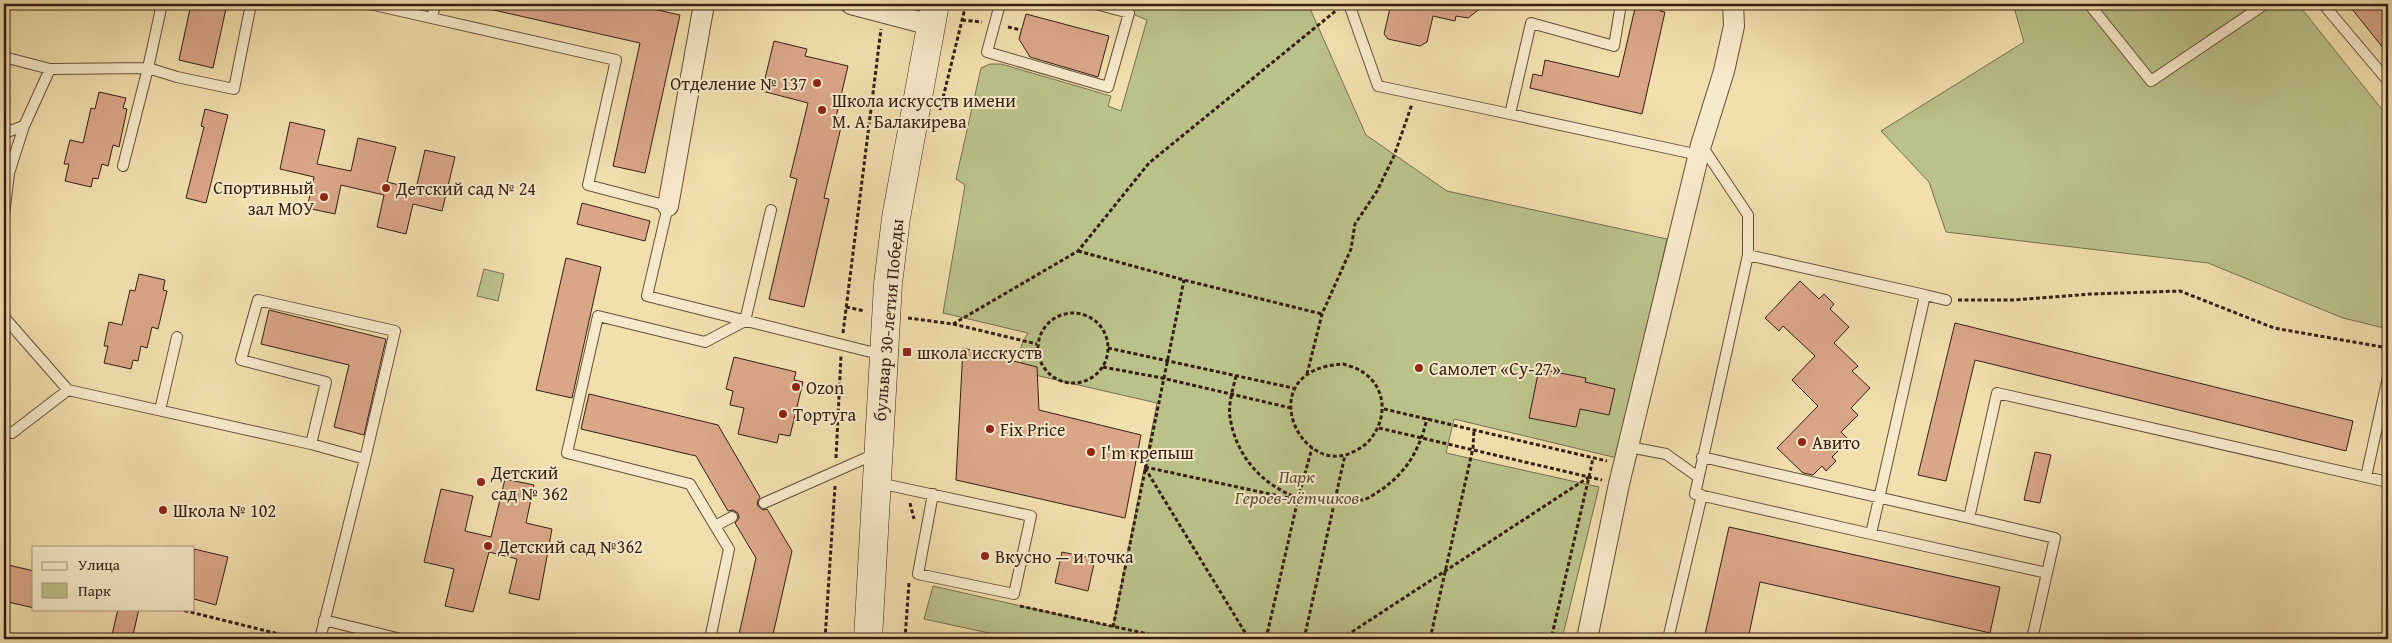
<svg xmlns="http://www.w3.org/2000/svg" width="2392" height="643" font-family="'Gentium Book Plus',serif">
<rect width="100%" height="100%" fill="#f2dfae"/>
<filter id="stains"><feTurbulence type="fractalNoise" baseFrequency=".004" numOctaves="4"/><feColorMatrix values="0 0 0 0 .2 0 0 0 0 .09 0 0 0 0 .02 0 0 0 .5 -.17"/></filter>
<radialGradient id="worn" r=".72"><stop offset=".6" stop-color="#630" stop-opacity="0"/><stop offset="1" stop-color="#630" stop-opacity=".3"/></radialGradient>
<path fill="#bbc18a" stroke="#78704e" d="M1123,4h185l58,131 81,56 220,48 -50,219 -163,-39 -8,34 153,34 -37,152h-545l-93,-20 9,-33 180,41 44,-224 -131,-30c-7,-20 -9,-22 2,-40l-85,-20 22,-128 -9,-6 25,-111 9,-4h11l110,32 -3,10 13,5 26,-91 -12,-5z
M2013,4h285l90,113v212l-45,-11 -135,-55 -262,-31 -17,-50 -48,-51 143,-89z
M484,269l20,5 -6,27 -21,-5z"/>
<path fill="#daa688" stroke="#351e11" d="M191,4h36l-14,64 -34,-8z
M490,4h141l49,11 -35,158 -32,-7 27,-123 -151,-34z
M1391,4h95l-18,14 -12,-2 -1,5 -22,-5 -6,26 -7,4 -32,-7 -4,-5z
M1636,4h26l-2,7 5,1 -23,102 -112,-26 3,-14 9,2 3,-16 74,17z
M2348,4h40v50z
M1026,14l83,22 -11,41 -68,-20 -11,-18z
M774,41l33,8 -2,7 43,10 -12,51 7,2 -19,79 5,1 -25,108 -35,-8 28,-120 -7,-2 18,-74 -46,-12z
M99,92l27,6 -3,10 4,1 -8,38 -6,-2 -5,21 -6,-2 -4,15 -5,-1 -2,9 -26,-6 4,-17h-5l6,-24 13,3 8,-35 4,1z
M205,109l23,6 -22,88 -20,-5 18,-71 -3,-1z
M290,122l35,8 -8,34 34,7 7,-33 38,9 -9,35 29,7 9,-39 30,7 -13,54 -29,-7 -7,30 -29,-7 7,-32 -43,-10 -6,29 -28,-6 7,-31 -34,-8z
M582,203l68,18 -5,20 -68,-17z
M566,258l35,9 -29,131 -36,-8z
M139,274l26,6 -2,10 4,1 -9,38 -6,-2 -5,21 -6,-2 -3,15 -5,-1 -2,9 -27,-6 4,-17h-4l5,-24 13,3 8,-35 5,1z
M1800,281l19,18 5,-5 10,10 -4,5 19,18 -15,16 24,23 -6,5 18,17 -19,20 7,7 -17,17 8,8 -17,17 4,4 -10,10 -4,-5 -9,9 -10,-2 -26,-25 41,-42 -26,-26 23,-24 -32,-30 -4,5 -14,-13z
M269,310l117,29 -22,96 -30,-8 15,-62 -88,-21z
M1955,323l398,98 -7,30 -371,-91 -29,121 -28,-6z
M963,348l74,19 2,43 102,25 -16,83 -169,-38z
M734,357l62,15 -2,8 9,2 -13,54 -11,-2 -2,9 -39,-9 6,-26 -14,-3 3,-14 -7,-2z
M1539,369l47,9 -1,4 30,7 -6,26 -29,-6 -4,18 -47,-9z
M589,394l129,31 42,72 -3,5 1,4 5,4 4,-1 25,42 -20,88h-34l18,-81 -21,-35 4,-5 -1,-5 -5,-3 -5,1 -32,-55 -115,-27z
M2035,452l16,3 -11,48 -16,-3z
M505,479l29,6 -8,38 26,6 -13,71 -30,-7 8,-34 -28,-7 -16,60 -28,-6 9,-37 -30,-7 17,-73 32,7 -8,35 26,6z
M1729,527l271,60 -10,46 -230,-51 -12,57h-44z
M194,549l34,8 -12,48 -22,-6z
M1062,552l33,7 -7,32 -33,-8z
M4,564l30,7v37l-30,-7z
M118,609h21l-7,30h-21z"/>
<g fill="none" stroke-linecap="round" stroke-linejoin="round">
<g stroke="#644e38" stroke-width="12">
<path id="service" d="M370,4l246,56 -28,125 80,21 -21,90 236,59
M1000,4l-13,48 121,35 21,-74 -33,-9
M1349,4l29,82 132,28 21,-91 83,23 7,-42
M2089,4l62,77 114,-77
M2323,4l65,77
M432,18l3,-14
M4,57l46,12
M1510,114l189,41
M4,133l20,-7 26,-57 98,-1 14,-64
M1702,146l46,69v40l-53,239 176,40
M123,166l25,-98 29,9 57,12 17,-85
M4,215l5,-42 15,-47
M1748,255l177,40 -54,239 176,39 -15,66
M1925,295l21,5
M4,317l64,73
M160,410l17,-73
M4,431l8,2 56,-43 243,54 54,15
M311,444l15,-62 -85,-22 17,-60 137,31 -30,128 -45,180
M1629,447l37,7 32,23
M1702,457l267,61 28,-125 391,89
M2366,477l22,-100
M879,483l152,33 -17,78 -96,-20 15,-80
M764,503l111,-49
M1969,518l86,20 -8,35
M715,526l-25,-42 -123,-31 31,-137 107,26 40,-21 26,-111
M324,620l77,19
M710,639l19,-90 -14,-23 17,-9
M1668,639l34,-144"/>
</g>
<g stroke="#644e38" stroke-width="22">
<path id="minor" d="M851,4l80,21
M668,206l36,-202
M1587,639l32,-155 82,-339 23,-74 10,-45 -1,-22"/>
</g>
<g stroke="#351e11" stroke-width="29">
<path id="secondary" d="M868,639l20,-355 8,-66 39,-214"/>
</g>
<path stroke="#351e11" stroke-width="3" stroke-dasharray="4 2.5" stroke-linecap="butt" d="M962,20l20,2
M1008,27l13,3
M940,110l26,-106
M1078,251l106,29 138,34
M1958,300h55l78,-6 89,-3 94,37 114,20
M846,307l19,4
M1038 348a35 35 0 1 1 70 0a35 35 0 1 1-70 0Z
M908,318l45,6 84,20
M953,324l125,-73 71,-88 189,-154
M843,333l38,-304
M1108,348l185,40
M1343,364c6,2 15,4 21,9 22,15 23,44 8,64 -5,8 -13,12 -21,16 -53,23 -100,-84 -8,-89z
M1103,367l59,11 129,30
M1307,374l15,-60 29,-65 4,-25 22,-33 17,-35 18,-52
M1236,376c-3,13 -8,28 -6,41 8,56 61,93 116,85 7,-1 16,-1 22,-4 33,-18 51,-43 59,-80
M1384,409l223,52
M1379,428l223,52
M836,458l5,-102
M1145,467l148,32
M1145,468l104,171
M1589,477l4,-19
M910,503l4,16
M1020,606l151,33
M178,609l121,30
M1113,627l71,-347
M825,639l10,-153
M905,639l4,-56
M1266,639l32,-140 14,-51
M1304,639l41,-184
M1341,639l248,-162 -38,162
M1430,639l43,-191 1,-19"/>
<use href="#service" stroke="#f7eaca" stroke-width="10"/>
<use href="#minor" stroke="#f7eaca" stroke-width="20"/>
<use href="#secondary" stroke="#f7eaca" stroke-width="28"/>
</g>
<g fill="#8f2418" stroke="#f7eaca" stroke-width="2">
<circle cx="817" cy="83" r="5"/>
<circle cx="822" cy="110" r="5"/>
<circle cx="386" cy="188" r="5"/>
<circle cx="324" cy="197" r="5"/>
<rect x="902" y="347" width="10" height="10" rx="2.5"/>
<circle cx="1419" cy="368" r="5"/>
<circle cx="796" cy="387" r="5"/>
<circle cx="783" cy="414" r="5"/>
<circle cx="990" cy="429" r="5"/>
<circle cx="1802" cy="442" r="5"/>
<circle cx="1091" cy="452" r="5"/>
<circle cx="481" cy="482" r="5"/>
<circle cx="163" cy="510" r="5"/>
<circle cx="488" cy="546" r="5"/>
<circle cx="985" cy="556" r="5"/>
</g>
<g text-anchor="middle" dominant-baseline="central" stroke-width="4" stroke-linejoin="round" paint-order="stroke">
<g font-size="18" fill="#351e11" stroke="#f7eaca" text-anchor="start">
<text x="807" y="83" text-anchor="end">Отделение № 137</text>
<text x="832" y="100">Школа искусств имени<tspan x="832" dy="21">М. А. Балакирева</tspan></text>
<text x="314" y="187" text-anchor="end">Спортивный<tspan x="314" dy="21">зал МОУ</tspan></text>
<text x="396" y="188">Детский сад № 24</text>
<text x="917" y="352">школа исскуств</text>
<text x="1429" y="368">Самолет «Су-27»</text>
<text x="806" y="387">Ozon</text>
<text x="793" y="414">Тортуга</text>
<text x="1000" y="429">Fix Price</text>
<text x="1812" y="442">Авито</text>
<text x="1101" y="452">I'm крепыш</text>
<text x="491" y="472">Детский<tspan x="491" dy="21">сад № 362</tspan></text>
<text x="173" y="510">Школа № 102</text>
<text x="498" y="546">Детский сад №362</text>
<text x="995" y="556">Вкусно — и точка</text>
</g>
<g font-size="18" fill="#351e11" stroke="#f7eaca">
<text transform="translate(888 320) rotate(-85)">бульвар 30-летия Победы</text>
</g>
<g font-size="18" font-style="italic" fill="#5d4f35" stroke="#f7eaca">
<text x="1297" y="476">Парк<tspan x="1297" dy="21">Героев-лётчиков</tspan></text>
</g>
</g>
<rect width="2392" height="643" fill="none" stroke="#f2dfae" stroke-width="20"/>
<rect x="5" y="5" width="2382" height="633" fill="none" stroke="#351e11" stroke-width="2.5"/>
<rect x="10" y="10" width="2372" height="623" fill="none" stroke="#351e11"/>
<rect x="32" y="546" width="162" height="65" fill="#f7eaca" stroke="#a99880"/>
<rect x="42" y="562" width="25" height="8" fill="#f7eaca" stroke="#a99880"/>
<text x="78" y="570" font-size="15" fill="#351e11">Улица</text>
<rect x="42" y="583" width="25" height="15" fill="#bbc18a" stroke="#a99880"/>
<text x="78" y="596" font-size="15" fill="#351e11">Парк</text>
<rect width="100%" height="100%" filter="url(#stains)"/>
<rect width="100%" height="100%" fill="url(#worn)"/>
</svg>
